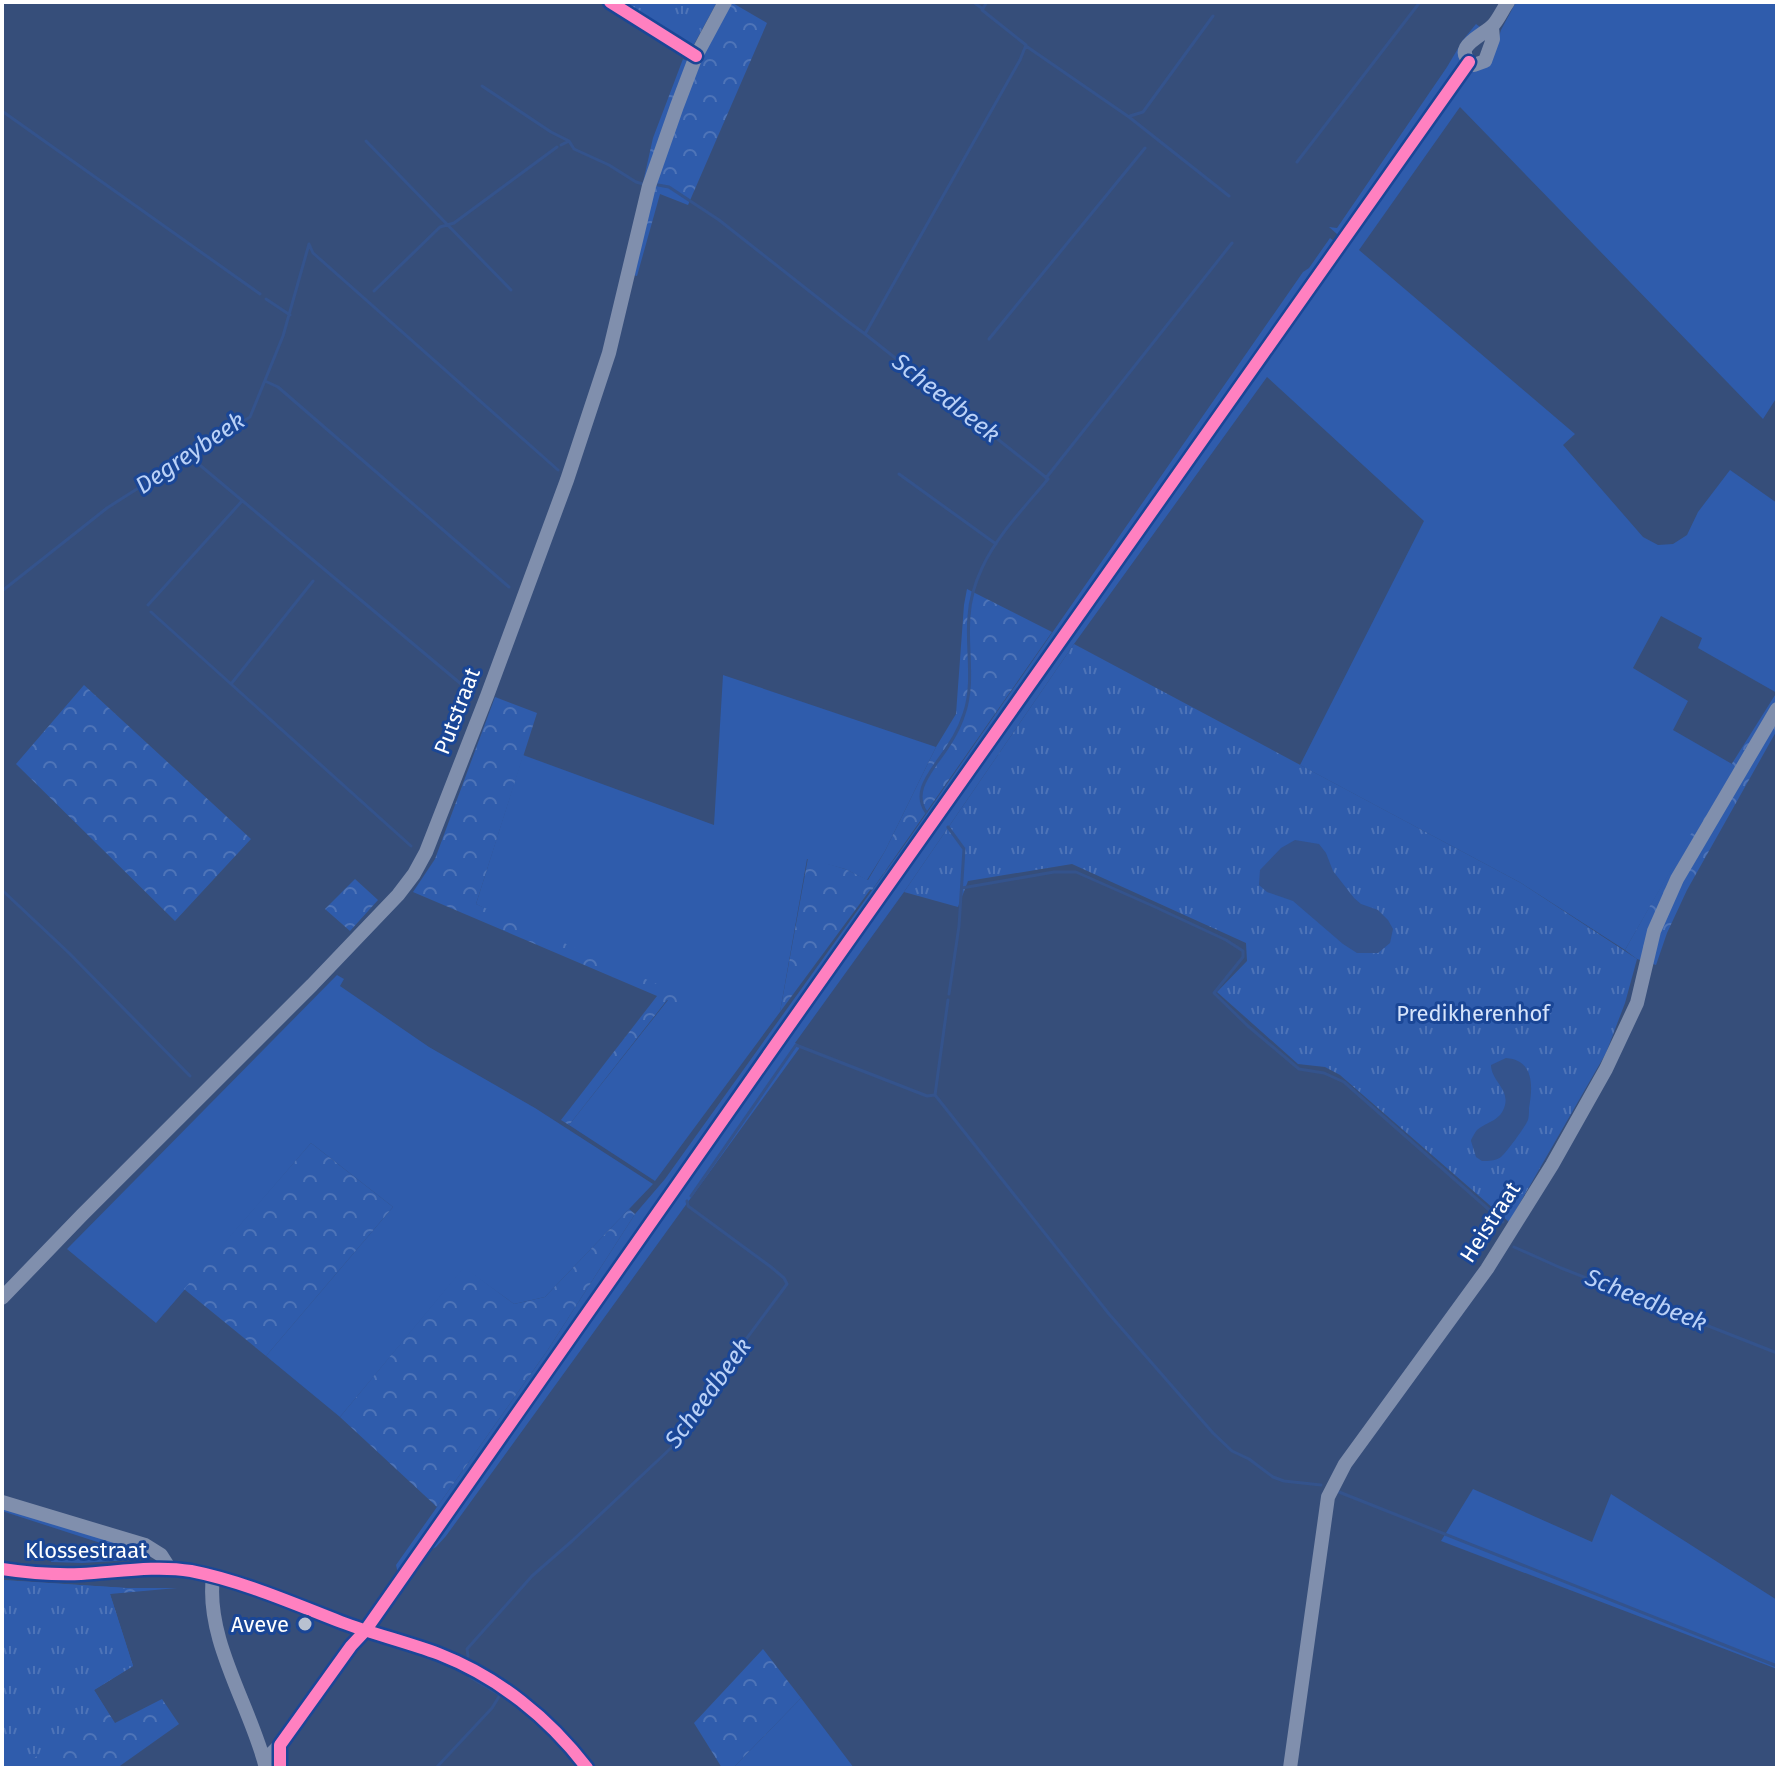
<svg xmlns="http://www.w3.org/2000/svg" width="1779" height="1770" font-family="'Fira Sans',sans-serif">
<defs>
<pattern id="forest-crowns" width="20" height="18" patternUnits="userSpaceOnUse" patternTransform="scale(2)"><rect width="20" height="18" fill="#2f5cac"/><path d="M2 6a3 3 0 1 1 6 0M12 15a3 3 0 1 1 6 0" fill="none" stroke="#4e74b8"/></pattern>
<pattern id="park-tufts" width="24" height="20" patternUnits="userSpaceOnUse" patternTransform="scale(2)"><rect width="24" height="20" fill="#2f5cac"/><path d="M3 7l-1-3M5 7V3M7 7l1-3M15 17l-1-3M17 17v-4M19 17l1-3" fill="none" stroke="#4e74b8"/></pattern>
</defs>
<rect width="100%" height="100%" fill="#364e7a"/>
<path fill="#2f5cac" d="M1516,2h261v395l-14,22 -303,-312 -101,143 216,184 -12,11 80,92 15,8 15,-1 14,-9 11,-23 32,-42 47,33v190l-79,-45 4,-10 -41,-22 -28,52 55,33 -15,29 59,34 -107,186 -104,-67 -221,-118 124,-244 -157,-144 -193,267 -170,248 -109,151 6,3 -355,490 -10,11 -14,8 375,-536 671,-950 27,-19 6,-20z
M1476,24l4,3 -19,30 3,8 -118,168 -9,1 -8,-7 8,1 110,-161 16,-27z
M1330,238l8,6 -667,943 -296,423 1,-6 22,-30 -2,-9 151,-214 88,-137 30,-35 243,-339 395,-568 6,-4z
M723,675l213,72 -51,104 -18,29 -22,-11 -38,-10 -27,153 -125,169 -86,-56 99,-125 -192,-96 47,-149 191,70z
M337,975l7,4 -4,7 89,61 106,61 118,76 -108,113 -31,7 -50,-36 -124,149 -74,-61 127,-149 -82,-64 -155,180 -89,-74z
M1473,1489l119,53 19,-48 166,106v69l-336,-128z
M2,1507l141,44 4,3v5l-65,4 -31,-1 1,-10 38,3 27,-1 3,-3 -1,-2 -117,-38z
M801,1698l53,70h-121z"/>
<path fill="url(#forest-crowns)" d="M731,2l36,21 -79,182 -28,-11 -23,82 -14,-4 30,-134 30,-79 13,6z
M967,589l85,43 -180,258h-2l-90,122 28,-154 37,11 23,11 17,-29 51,-104 20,-33 8,-109z
M84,685l167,154 -76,82 -159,-157z
M1777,692v38l-90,160 -20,43 -11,32 -19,-6 -12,-9 96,-169z
M495,697l42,16 -61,191 217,96 -5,7 -21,-7 -98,125 -8,-5 96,-124 -244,-104 22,-33z
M355,879l23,21 -28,31 -25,-22z
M311,1143l82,64 -127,149 -82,-67z
M629,1209l6,5 -88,137 -110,156 -97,-90 124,-150 50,37 31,-7z
M2,1580l124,8h51l-67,6 23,72 -39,24 21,33 47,-24 17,25 -62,44h-115z
M763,1649l38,49 -68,70h-11l-28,-45z"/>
<path fill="url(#park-tufts)" d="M615,2h102l-25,46 -18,-8z
M1074,644l447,239 116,76 -12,44 -19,50 -97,169 -169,-147 -15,-8 -27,-3 -81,-72 30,-31 -1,-18 -174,-79 -104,17 -10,26 -54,-15z
M2,1580l124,8 -16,6 23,72 -39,24 11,18 -85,60h-18z"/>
<path fill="#34538c" d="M1295,840l24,4 7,9 7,18 21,27 7,6 17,6 10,10 5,9 -3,14 -12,10h-21l-14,-9 -50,-43 -26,-9 -8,-7 1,-15 21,-22z
M1506,1058c28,2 27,28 23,50 0,4 0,8 -1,12 -3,7 -21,32 -27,37 -5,4 -13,4 -19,4l-6,-4 -5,-16c0,-2 5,-10 6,-11 11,-9 24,-9 28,-25 4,-16 -14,-25 -14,-40z"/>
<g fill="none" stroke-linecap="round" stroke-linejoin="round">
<path stroke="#34538c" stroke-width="3" d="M973,2l10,7
M1026,46l103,71 100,79
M482,86l69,46 18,9
M2,111l258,183
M1130,116l13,-4 70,-96
M366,141l145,149
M561,145l8,-4 5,8 35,16 27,17 7,2
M1297,162l123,-160
M658,185l11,2 50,33 127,100 19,14
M374,291l66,-64 14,-4 103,-76
M266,299l24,16
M989,339l156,-191
M265,381l13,6 231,200
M189,456l284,238
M899,474l97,70
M1046,478l186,-235
M2,591l105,-83 143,-91 33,-81 26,-92 4,9 245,217
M148,605l94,-104
M151,612l80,72 82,-103
M231,684l180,162
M926,812c-12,-18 0,-34 11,-50 10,-13 22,-32 27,-48 11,-31 2,-66 5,-98 1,-16 6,-33 13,-48 15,-33 43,-61 66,-89l-183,-145 155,-274 6,-15 -44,-35 5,-8
M948,827l16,22 -5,77 -10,68
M962,888l92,-16h22l77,34 73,34 17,11v6l-29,36 34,33 51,43 25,4 20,9 159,140
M2,890l67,63 121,123
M935,1095l174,219 104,119 19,18 17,8 24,18 11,4 37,4
M935,1095l13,-95
M691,1196l105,-151 131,51 8,-1
M1514,1247l47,21 216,85
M1339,1492l438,174
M468,1656l-1,-7 65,-73 40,-35 99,-93 8,-18 108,-146 -3,-6 -13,-11 -83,-61 -1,-5
M436,1768l56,-60 8,-13 -30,-18"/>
<path stroke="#808fad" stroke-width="14" d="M1492,27l1,12 -8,22 -11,4c-26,-18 10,-29 20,-41 5,-6 9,-15 14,-22
M2,1298l80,-83 230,-230 86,-90 16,-21 12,-22 61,-156 80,-216 42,-127 40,-167 28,-80 19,-50 29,-54
M2,1502l143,43 16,10 9,14
M2,1569c26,4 53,6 79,5 36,-2 74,-9 110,-3 51,10 101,32 150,51 32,12 66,20 98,32 59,23 110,64 148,114
M213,1577c-8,63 38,130 53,191
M264,1761l16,-16 71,-99 14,-15
M1290,1768l38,-271 17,-33 142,-195 65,-104 54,-96 31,-66 17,-72 23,-52 100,-170"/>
<g stroke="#1a4696" stroke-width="17">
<path id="cycleway" d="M610,2l86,54
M2,1569c26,4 53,6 79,5 36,-2 74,-9 110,-3 51,10 101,32 150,51 32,12 66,20 98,32 59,23 110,64 148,114
M280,1768v-23l71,-99 14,-15 411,-587 693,-982"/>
</g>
<use href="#cycleway" stroke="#ff80c0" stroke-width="12"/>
</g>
<circle fill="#b9c1d0" stroke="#1a4696" stroke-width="3" cx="305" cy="1624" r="8"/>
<g text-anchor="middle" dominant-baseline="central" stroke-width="6" stroke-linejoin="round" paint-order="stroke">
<g font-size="22" fill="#fff" stroke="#1a4696">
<text transform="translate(457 711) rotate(-69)">Putstraat</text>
<text transform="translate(1490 1222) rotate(-57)">Heistraat</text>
<text x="86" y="1550">Klossestraat</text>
</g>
<g font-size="22" fill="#d5e3fb" stroke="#1a4696">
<text x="1473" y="1013">Predikherenhof</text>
</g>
<g font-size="22" fill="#fff" stroke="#1a4696" text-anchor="end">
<text x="289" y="1624">Aveve</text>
</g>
<g font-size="24" font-style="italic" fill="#bad1f7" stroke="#1a4696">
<text transform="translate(946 398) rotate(38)">Scheedbeek</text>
<text transform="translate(190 453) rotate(-34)">Degreybeek</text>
<text transform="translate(1646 1300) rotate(22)">Scheedbeek</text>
<text transform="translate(708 1393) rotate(-54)">Scheedbeek</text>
</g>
</g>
<rect width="1779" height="1770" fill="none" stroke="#ffffff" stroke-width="8"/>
</svg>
